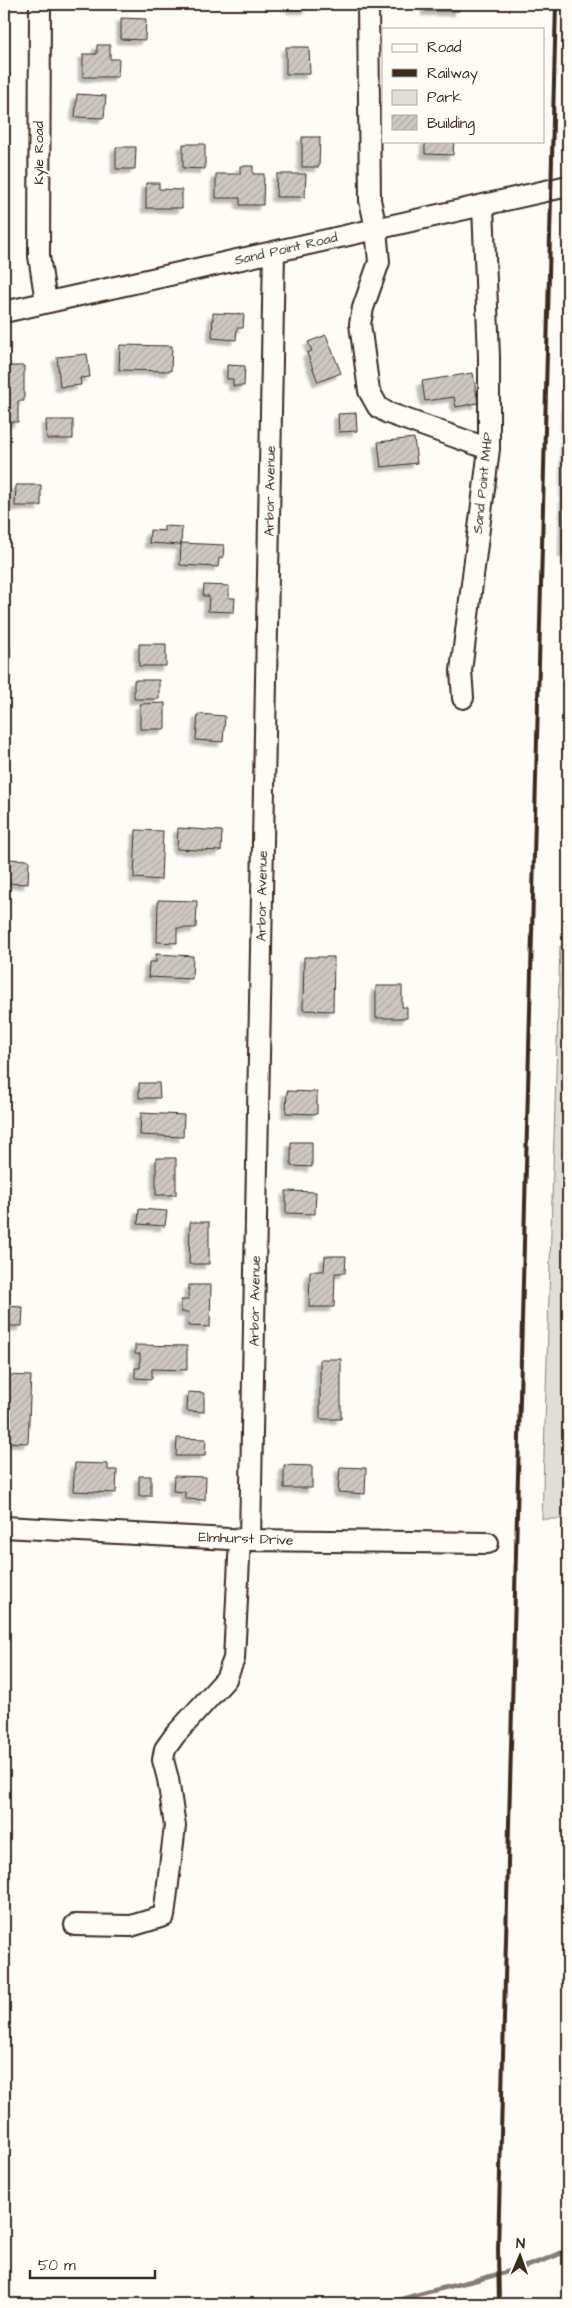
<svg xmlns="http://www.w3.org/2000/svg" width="572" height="2308" font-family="'Architects Daughter',sans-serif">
<defs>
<pattern id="building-hatch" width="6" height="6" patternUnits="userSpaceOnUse" patternTransform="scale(1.25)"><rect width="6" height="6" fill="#cdc8c2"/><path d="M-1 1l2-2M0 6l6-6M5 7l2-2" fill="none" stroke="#b1aca6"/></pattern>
<filter id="shadow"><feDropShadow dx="-4.5" dy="4.5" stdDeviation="1" flood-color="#0004"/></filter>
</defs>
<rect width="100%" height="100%" fill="#fdfcf7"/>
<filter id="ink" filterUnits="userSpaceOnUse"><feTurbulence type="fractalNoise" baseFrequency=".02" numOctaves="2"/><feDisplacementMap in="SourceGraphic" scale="10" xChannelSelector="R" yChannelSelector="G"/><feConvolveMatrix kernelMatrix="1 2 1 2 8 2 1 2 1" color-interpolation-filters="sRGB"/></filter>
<g filter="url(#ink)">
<path fill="#e1ded7" stroke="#8e847a" d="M560,946h8v573h-26z"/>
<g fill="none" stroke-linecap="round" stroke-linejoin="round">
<path stroke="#887d74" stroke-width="5" d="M386,2304c60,-20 125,-27 182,-54"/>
</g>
<path fill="url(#building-hatch)" stroke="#3b2a1e" filter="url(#shadow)" d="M292,4h16v5h-17z
M426,4h33v7h-33z
M121,18l25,1 -1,21 -24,-1z
M97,45h13v14h9l-1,18h-35v-23h14z
M286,47h23l1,27h-24z
M77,94l29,2 -2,22 -29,-1z
M302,137h18l-1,30h-17z
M425,141h29l-1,14 -28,-1z
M183,144h22v25l-22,-1z
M116,147h20l-1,22h-19z
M240,166h13v8h11l-1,31h-23v-7h-24v-24h24z
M277,174h29l-1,23h-29z
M146,183h13v6l23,1v18h-36z
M213,313l31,1 -1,14h-6l-1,12 -24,-2z
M326,335l15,38 -23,9 -11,-29 5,-2 -4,-9z
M120,345l52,1 -1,25 -52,-1z
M87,354l3,23 -10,1 1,7 -21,2 -3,-30z
M227,365l18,1 -1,20h-11v-7h-6z
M4,366h20v35h-6v21h-14z
M473,373l5,30 -22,4 -2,-10 -29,4 -3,-20z
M566,406h2v147h-5z
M356,413l1,18 -18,1 -1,-18z
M46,420h27v19h-26z
M414,438l3,25 -36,4 -3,-25z
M16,485h25v21h-26z
M164,526l18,1 -1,18 -32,-2 1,-13 14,1z
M181,543l43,2 -1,13h-4l-1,9 -38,-2z
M204,585l25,1v12h6l-1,14 -26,-1 1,-15h-6z
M139,644h27v22h-27z
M4,645h6v33h-6z
M134,680h25v19h-25z
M165,703v26h-25v-25z
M198,714l27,2 -2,26 -27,-2z
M178,828l44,3 -1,20 -44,-2z
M136,830l27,1 -2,49 -27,-2z
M6,859l23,1 -1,24 -23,-1z
M158,900l39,1 -1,27h-19v15l-20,-1z
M156,954l37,2 -1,23 -44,-2 1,-15h7z
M304,957h30l-1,54 -30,-1z
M376,986h26v21h5v11h-31z
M139,1083h20l1,15h-21z
M287,1091l30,1v22l-31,-1z
M141,1113l43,2 -1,22 -43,-2z
M291,1142h21v25l-21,-1z
M156,1158h20v37h-20z
M286,1191l30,1 -1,22 -29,-1z
M139,1209l28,2 -2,15 -27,-2z
M190,1222h19v42h-20z
M325,1256h21l-1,17h-10l-1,34h-25l1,-36h14z
M189,1285h22l-1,42 -22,-1 1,-14h-8v-12h7z
M4,1306l19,1 -1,19h-18z
M135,1345l52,1v24l-35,-1v10l-17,-1v-10h5v-14h-5z
M320,1359h21v60h-21z
M6,1375l25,1 -3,67 -24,-1z
M188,1392l16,1v19l-17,-1z
M177,1438l29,1 -1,17h-29z
M75,1463l33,1v6h9l-1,23 -43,-2z
M284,1465l28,1v22h-28z
M340,1467l26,1 -1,26 -27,-2z
M139,1476h12v20h-12z
M174,1476l32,1 -1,23 -20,-1v-7l-12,-1z"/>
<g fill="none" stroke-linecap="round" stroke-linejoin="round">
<g stroke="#3b2a1e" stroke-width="24">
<path id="minor" d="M40,4l-1,252 7,46
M368,4l2,196 6,29 3,33 -16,46 -3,16 9,67 9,16 10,6 101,36
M4,312l564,-126
M463,698l-2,-27 28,-222v-92l-6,-151
M4,1527l246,13 238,3
M250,1540l24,-1288
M75,1925l56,1 33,-10 11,-90 -7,-47 -5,-19 2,-11 10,-14 51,-56 8,-20 6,-120"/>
</g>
<use href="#minor" stroke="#fdfcf7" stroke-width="20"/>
<path stroke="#3b2a1e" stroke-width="4" d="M499,2304l-1,-54 58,-2246"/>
</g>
</g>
<g text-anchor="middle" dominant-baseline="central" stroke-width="4.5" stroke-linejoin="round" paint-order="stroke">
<g font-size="14" fill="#3b2a1e" stroke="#fdfcf7">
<text transform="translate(39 153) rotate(-90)">Kyle Road</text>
<text transform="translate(286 249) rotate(-13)">Sand Point Road</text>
<text transform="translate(483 483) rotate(-84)">Sand Point MHP</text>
<text transform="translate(270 491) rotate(-89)">Arbor Avenue</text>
<text transform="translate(262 896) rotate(-89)">Arbor Avenue</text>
<text transform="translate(255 1301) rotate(-89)">Arbor Avenue</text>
<text transform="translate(246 1539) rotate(2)">Elmhurst Drive</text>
</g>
</g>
<rect width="572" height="2308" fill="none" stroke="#fdfcf7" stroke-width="20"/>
<rect x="10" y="10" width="552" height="2288" fill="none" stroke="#3b2a1e" stroke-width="2" filter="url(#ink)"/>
<rect x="382" y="28" width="162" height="115" fill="#fdfcf7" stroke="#afa8a0"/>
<rect x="392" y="44" width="25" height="8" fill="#fdfcf7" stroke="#afa8a0"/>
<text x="427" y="52" font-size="15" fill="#3b2a1e">Road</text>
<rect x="392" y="69" width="25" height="8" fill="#3b2a1e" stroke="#afa8a0"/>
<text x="427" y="78" font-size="15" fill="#3b2a1e">Railway</text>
<rect x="392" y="90" width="25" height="15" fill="#e1ded7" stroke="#afa8a0"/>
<text x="427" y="102" font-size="15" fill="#3b2a1e">Park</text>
<rect x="392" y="115" width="25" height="15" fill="url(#building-hatch)" stroke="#afa8a0"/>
<text x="427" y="128" font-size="15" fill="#3b2a1e">Building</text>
<g transform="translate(520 2256) rotate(2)" stroke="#fdfcf7" stroke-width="4" paint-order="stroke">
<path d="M0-4L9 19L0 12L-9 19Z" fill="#3b2a1e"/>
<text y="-8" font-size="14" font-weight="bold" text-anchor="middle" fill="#3b2a1e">N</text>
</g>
<path d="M30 2270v8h125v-8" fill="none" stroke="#3b2a1e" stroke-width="2.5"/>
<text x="38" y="2270" font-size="15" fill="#3b2a1e" stroke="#fdfcf7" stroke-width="4" paint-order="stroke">50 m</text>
</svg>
